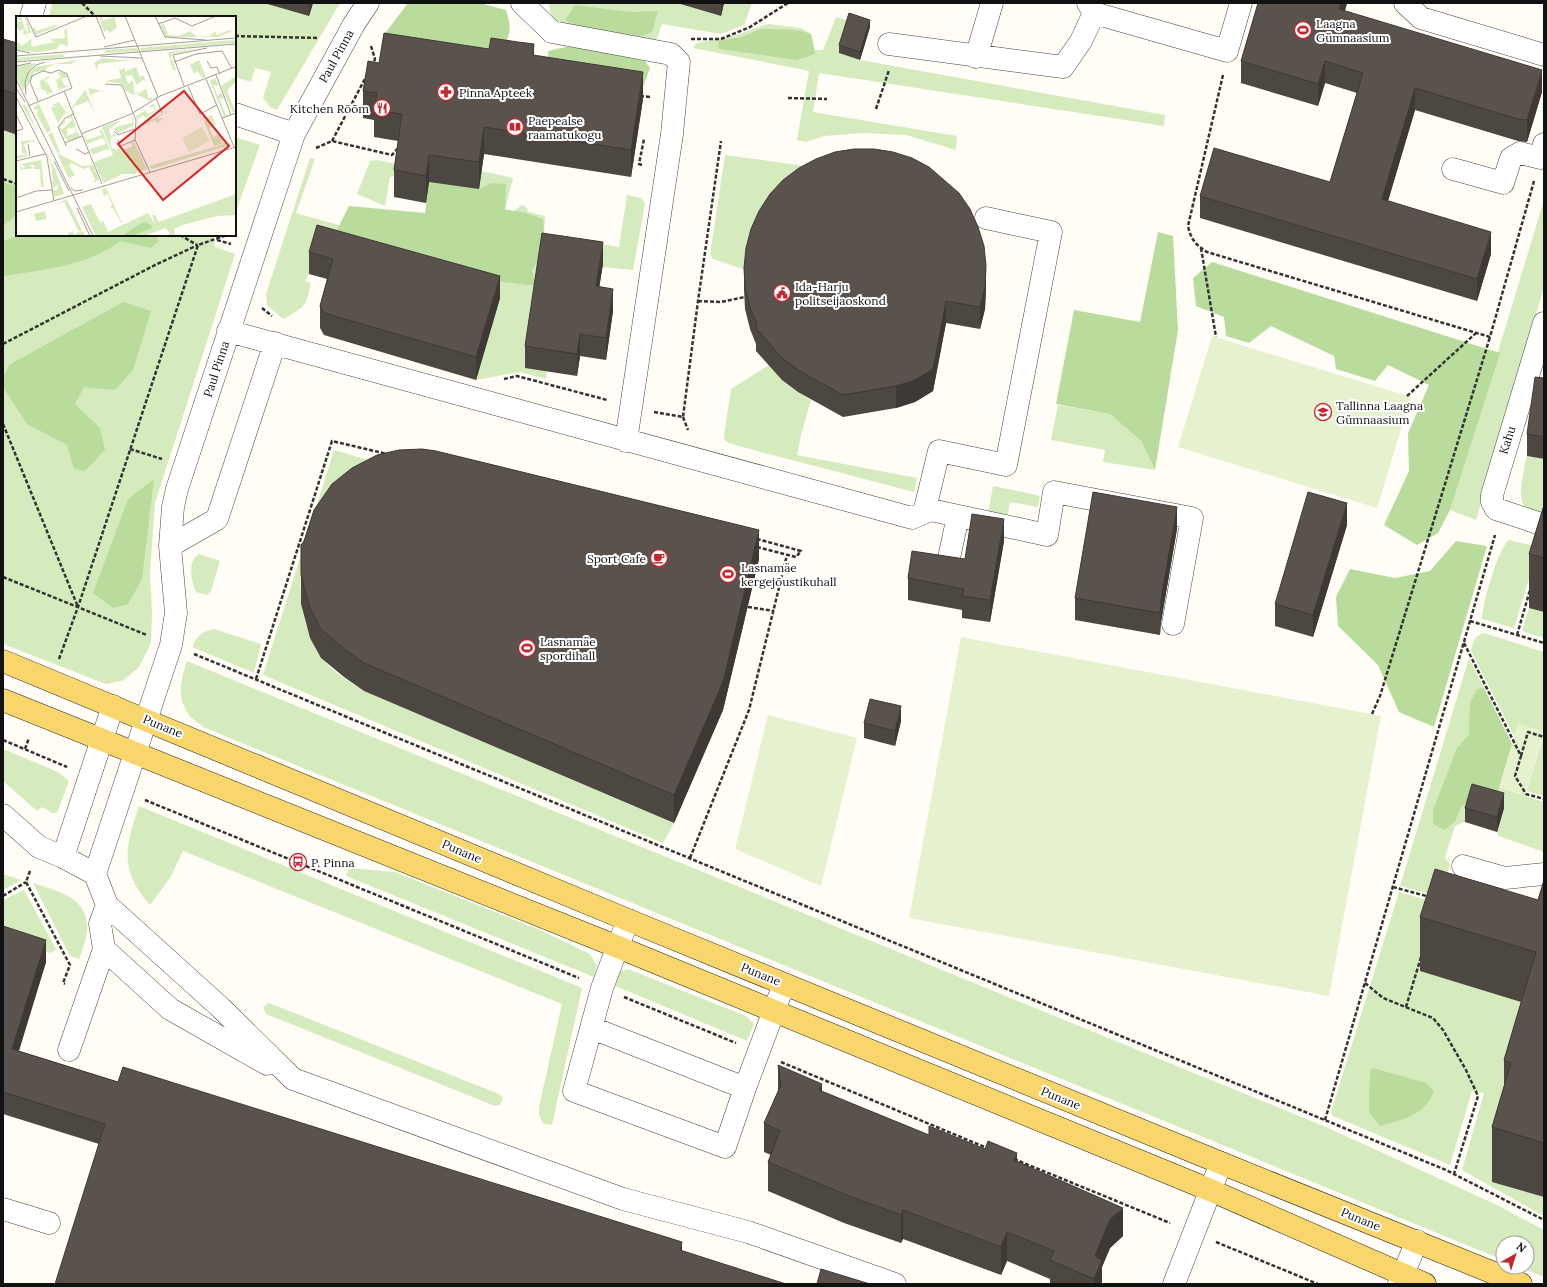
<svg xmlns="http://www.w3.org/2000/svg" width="1547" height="1287" font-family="Lora,serif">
<rect width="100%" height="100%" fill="#fffdf5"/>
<path fill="#d5ebbd" d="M52,3h288l-63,107 -6,-2 -8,-10 8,-26 -16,-4 -4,14 -16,-5v-60h-186z
M548,3h129l43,13 4,-13h28l-8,22 -23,9 -59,-10 -5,14 -4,4 -88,-15 -13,-10z
M836,17l13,4 -10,32 21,7 305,55 -1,11 -345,-53 -6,39 144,24 -1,14 -50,-15 -42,-2 -40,3 -18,6 -9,-2 12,-69 -116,-23 3,-5 37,-7 35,-12 33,4 10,6 4,16h8z
M3,130l14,5v100h200l-3,1 1,11 20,7 -80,249 -5,69 2,41 -1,30 -12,24 -15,13 -18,4 -103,-40z
M235,137l25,8 -25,69z
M725,155l80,11 -59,104 -33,-11 -3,-5z
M310,158l5,1 -19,54 43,12 1,2 -6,9 203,50 -5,-15 13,-22 -66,-60 2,-18 32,7 -8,31 9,2 8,-6 5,3 1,4 17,4 -1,19 75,12 8,-52 14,3 4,6 -12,66 -31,-3v-3l-55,107 -1,8 -26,-7 -44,8 23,-82 -182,-51 -8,27 -4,7 6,2c-5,24 -6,24 -28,36l-16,-14 -1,-11z
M377,160l20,4 -2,12 -5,1 -5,29 -28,-12 13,-33z
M1544,200v87l-68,233 -26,-10z
M769,365c13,14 25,25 42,35l-10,35 -4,20 120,23 -3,14 -183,-48 -6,-3 -1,-5 7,-47z
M1058,405l52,9 31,27 14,29 -52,-8 2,-12 -54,-10z
M334,450l102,30 -135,93c-2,29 3,60 20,84 10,14 29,25 43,34l310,132 -11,20 -400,-168z
M1527,456l17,3v55c-6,-2 -13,-3 -18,-6 -11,-7 -1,-41 1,-52z
M993,486l44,9 3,2 -2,10 -28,-5 -3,16 -19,-3z
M1509,540l30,7 -25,81 -32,-9c0,-14 16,-71 27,-79z
M199,554l21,7 -9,30 -4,4 -11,-3c-5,-11 -9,-31 3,-38z
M1529,608l15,4v26l-22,-7z
M214,629l47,15 -7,29 -62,-26c5,-11 10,-16 22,-18z
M1484,633l60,19v80l-26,-8 -4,12 -43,-85c2,-9 3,-15 13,-18z
M1469,658l43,86 -13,43 45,15v50l-45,-16 -2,-4 7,-24 -32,-9 -7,23 -10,4 -10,31 5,7 -9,33 -41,-11z
M187,661l1139,466 171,78 47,25v47l-24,-10h7v-24h-24v17l-1300,-533c-4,-4 -11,-8 -14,-12 -13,-19 -8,-35 -2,-54z
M1544,734v62l-17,-5z
M3,749l55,23 11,9 -12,32h-5l-10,-6 -5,4 -34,-30z
M139,806l443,182 -30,137 -8,-1c-5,-6 -5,-10 -5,-17l23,-103 -379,-153 -13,27 -20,27c-31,-35 -25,-58 -11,-99z
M349,868l46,4 145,58 50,24 7,12 -3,11 -248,-101z
M3,874l18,6 -18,10z
M33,883c26,9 57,14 54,49 -1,9 -5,19 -8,27l-9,-3z
M24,890l32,59 -5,4 -48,-16v-37z
M1399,892l66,19 79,97v208l-82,-46 22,-77 -12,-2 -22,74 -117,-49 -2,-4z
M628,969l118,47 8,8 -7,17 -134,-56 6,-13z
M269,1003l230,91 4,4 -3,7 -5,1 -229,-92 -3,-7z"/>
<path fill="#b9dc9c" d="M408,3h72l26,7c6,20 5,25 -6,42l-114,-2 -3,-14z
M575,5l55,7 28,-1 -6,21 -11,4 -61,-8 -15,-8z
M760,29c17,0 35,-1 51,5l4,20 -18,6 -78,-11 -1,-8 24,-4z
M570,46l75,15 5,7 -8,22 -93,-29 -1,-10z
M430,174l49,15 12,-6 15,1 -1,26 18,2 20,7 2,30 -13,22 6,15 -51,-6 -153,-44 15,-30 76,7z
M3,182l14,5v28l-14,11z
M1158,232l15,4 5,94 -23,140 -14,-29 -31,-27 -54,-10 18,-94 66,12z
M20,235h135l4,6 -8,7 -31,-7c-32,25 -77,29 -117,35v-35z
M1212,262l288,91 -50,157 -12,23 -21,12 -33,-20 25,-54 -1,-38 21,-48 -41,-20 -13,16 -39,-12 -2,-13 -63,-30 -22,17 -23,-7 -2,-19 -28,-11 -3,-28z
M123,302l28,9 -18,59 -18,20 -31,-3 -9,17 25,24 5,22 -20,21 -11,-2 -7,-24 -40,-21 -24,-37v-9l6,-13z
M154,479l-12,100 -14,25 -15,4 -20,-15 35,-94z
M1456,541l31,5 -53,181 -35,-15 -21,-47 -40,-39 -2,-29 14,-28 45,9 35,-7z
M1484,688l28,56 -14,48 -27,5 -10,10 -6,15 -11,8 -11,-6v-14l24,-62 12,-13 1,-32 7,-14z
M1373,1068l53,15 8,8c-9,25 -31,28 -54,35l-11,-14v-23l2,-20z"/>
<path fill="#e6f2cf" d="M1212,336l199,61 -34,111 -199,-61z
M961,637l420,79 -52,280 -420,-78z
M768,715l89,23 -36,148 -86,-37z
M1518,724l26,8 -18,63 -27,-8z"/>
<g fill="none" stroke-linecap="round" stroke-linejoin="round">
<g stroke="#444" stroke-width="23">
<path id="minor" d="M522,3l30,29 119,22 8,8 -7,72 -46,307
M1405,3l16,15 123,37
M1094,13l133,38 14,-48
M31,17l4,-14
M889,44l174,23 18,-26 13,-28 -6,-10
M976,57l16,-54
M235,114l59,20
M1453,169l50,14 8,-25 9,-5 21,5 3,-14
M1544,323l-52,172v7l4,7 48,16
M228,331l684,187 12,-5 15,-62 67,14 45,-233 -65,-14
M926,509l121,26 7,-43 138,26 -19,106
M170,546l47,-27 58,-176
M949,558l9,-42
M3,815l36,32 24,10 32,17 12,31 114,103 72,71 330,120 125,33 147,52
M63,857l50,-151
M1463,866l42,12 39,-4
M95,874l76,-229 5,-32 -6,-67 3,-39 4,-18 117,-355 60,-110 14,-21
M628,920l-26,68 -28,103 151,56 20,-59 39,-104
M104,949l66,60 97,55
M592,1028l153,60
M69,1050l35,-101 -4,-25 7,-19
M3,1209l46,14
M1174,1284l47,-121
M1399,1284l18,-43"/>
</g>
<g stroke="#222" stroke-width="23">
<path id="major" d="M3,661l625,259 593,243 300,121
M3,700l615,247 592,243 215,94"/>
</g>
<path stroke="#333" stroke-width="2.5" stroke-dasharray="4 2" stroke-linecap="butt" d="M82,3l13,13 3,1
M235,36l84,2
M691,39h30l29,-12 38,-24
M371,46l4,13 -2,5
M1223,75l-35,151c3,14 8,19 19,26l283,85 44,-156
M640,96l11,1
M788,98l39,1
M876,109l13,-39
M332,141l35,-66
M316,148l16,-7 60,14 7,-8
M642,165l-3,-1 5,-25
M3,179l14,5
M180,235l17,10
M217,240l14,4
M1201,248l15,89
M698,301l23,1 24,-5
M262,308l10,8
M3,344l154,-80 41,-19
M504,379l13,-3 90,24
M1407,396l69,-63
M654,412l29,5 15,-116 23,-160
M683,417l5,13
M3,424l75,183
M130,449l32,10
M757,547l39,10 5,-6 -44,-12
M3,577l144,58
M748,607l26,4
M1470,621l74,22
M1517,635l13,-45
M1464,643l57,113 -6,20 11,18 18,5
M194,654l1252,516 98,50
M59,659l19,-52 120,-362 29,-10
M256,679l76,-238 55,13
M1372,714l8,-18 110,-359
M3,740l64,27
M25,749l4,-11
M1521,756l7,-24 16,5
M145,800l434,178
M690,858l59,-148 38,-155
M30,871l-4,11 44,83 -7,18 2,1
M1393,887l37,10
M3,896l23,-14
M1365,983l18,15 50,20 10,12 23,40 12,26 -24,78
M624,997l112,46
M1406,1007l15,-50
M781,1062l206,86
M1325,1120l170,-585
M1014,1159l156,64
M1216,1242l102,42"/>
<use href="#minor" stroke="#fff" stroke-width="22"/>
<use href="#major" stroke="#f9d66b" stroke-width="22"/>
</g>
<path fill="#4d4742" d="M264,3h49l-4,13z
M677,3h47l-3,13z
M1347,3l-2,8 197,81 -15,50 -9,-1 -103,-31 -27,91 103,53 -14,47 -277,-83v-22l130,-14 27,-89 -32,-10 -7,23 -77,-23v-22z
M870,27l-10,33 -21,-7v-8z
M3,39l14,4v92l-14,-5z
M534,56l109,43 -12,78 -147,-23 -5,35 -50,-7 -3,21 -32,-6v-27l4,-29 -24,-4v-17l-11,-2v-27l16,-28z
M309,252l191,46 -24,82 -152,-45 -4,-7v-22l7,-27 -18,-5z
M603,264l-4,23 14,24 -7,49 -26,-4 -3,20 -52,-8v-22z
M744,268l242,20 -1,21 -5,20 -34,-6 -13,68 -18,11 -19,6 -53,9 -45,-25 -16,-12 -26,-29v-7l-6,-15 -5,-20 -1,-19z
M1544,378v81l-17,-3v-22z
M1544,505v107l-15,-4v-54z
M1347,525l-34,112 -38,-11v-22z
M1177,529l-16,93 -1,13 -85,-15v-22z
M1004,541l-14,81 -28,-4v-8l-54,-10v-22l57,-19z
M301,545l458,14 -36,151 -49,113 -310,-132 -20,-14 -23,-19 -11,-20 -9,-34z
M901,721l-6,25 -31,-8v-15z
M1465,808h39l-7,24 -32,-10z
M1544,880v317l-52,-15v-55l12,-41v-26l17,-58 -101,-31v-54l118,-17z
M3,926l43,36 -27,89 99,31 -19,62 -96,-30z
M778,1065l44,27 107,43 88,26 106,75 -13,12 -8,19v17h-52v-5l-43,-18 -6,14 -98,-36 -2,4 -57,-20 -76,-32v-29l3,-7 -7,-3v-29l14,-32z"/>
<path fill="#3f3936" d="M309,3h4l-4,13z
M721,3h3l-3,13z
M1341,3h6l-8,28v-22z
M870,20v7l-10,33v-8z
M534,44v27l-1,-16z
M1325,61v22l-7,23v-22z
M1542,70v22l-15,50v-22z
M643,72v27l-12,78v-27z
M1415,88v22l-33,111v-22z
M484,127v27l-5,35v-27z
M429,155v27l-3,21v-27z
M1491,232v22l-14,47v-22z
M603,242v22l-7,44v-22z
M986,266v22l-1,21 -5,20v-22z
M500,276v22l-24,82v-23z
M613,289v22l-7,49v-22z
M946,301v22l-13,68 -18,11 -19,6v-22z
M580,334v22l-3,20v-22z
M1347,503v22l-34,112v-22z
M1177,507v22l-16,93 -1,13 1,-35z
M1004,519v22l-14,81v-22z
M759,530v29l-36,151 -49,113v-28z
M901,706v15l-6,25v-15z
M1504,793v15l-7,24v-15z
M46,940v22l-34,110v-23z
M822,1084v28l-3,-22z
M1017,1153v29l-3,-22z
M1123,1208v28l-13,12 -8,19v17h-8l1,-28 15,-37z
M903,1210v29l-2,4v-28z
M1007,1232v29l-6,14v-28z
M682,1242v22l-2,-14z"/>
<path fill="#5a524d" stroke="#3f3936" d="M1258,3h83l-2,6 203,61 -15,50 -9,-1 -103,-31 -33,111 109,33 -14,47 -277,-83 14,-48 116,34 33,-109 -38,-12 -7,23 -77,-23z
M849,13l21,7 -10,32 -21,-7z
M384,33l105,16 2,-11 27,4 16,2 -1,11 110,17 -12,78 -147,-23 -5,35 -50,-7 -3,21 -32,-6 8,-56 -28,-4 3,-17 -14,-2 5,-30 11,2z
M3,39l14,4v51l-14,-4z
M854,149h20l19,3 19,6 17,9 30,26 11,16 8,18 6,19 2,20 -1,21 -5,20 -34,-6 -13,68 -18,11 -19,6 -53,9 -45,-25 -16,-12 -26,-30 1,-4 -7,-17 -5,-20 -1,-19 2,-20 5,-19 8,-18 11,-17 13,-14 16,-12 17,-9 19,-7z
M317,225l183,51 -24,81 -152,-44 -4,-7 13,-47 -24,-7z
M542,233l61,9 -7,44 17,3 -7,49 -26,-4 -3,20 -52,-8z
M1535,377l9,1v59l-17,-3z
M422,449l14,2 323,79 -36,152 -49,113 -310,-132 -20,-14 -23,-20 -11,-20 -9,-34v-30l3,-4 10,-31 18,-26 20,-16 25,-13 22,-5z
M1093,492l84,15 -16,93 -1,13 -85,-15z
M1308,492l39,11 -34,112 -38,-11z
M1544,505v53l-15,-4z
M972,514l32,5 -14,81 -28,-4 2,-7 -56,-11 4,-27 53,8z
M870,699l31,7 -6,25 -31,-8z
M1472,784l32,9 -7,24 -32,-9z
M1435,869l103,31 6,-20v263l-52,-16 19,-64 -7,-3 32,-108 -116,-35z
M3,926l43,14 -34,109 106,33 5,-15 559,175 -2,8 106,34h-731l50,-160 -102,-32z
M778,1065l44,19 -3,6 110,45v-9l56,23 3,-8 29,12 -3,7 109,48 -13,11 -15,37 7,4 -8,19 -44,-19 4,-9 -47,-19 -6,15 -98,-37 -2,5 -57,-21 -76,-32 12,-31 -16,-8 17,-38z
M821,1269l49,15h-53z"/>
<defs>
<g id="stadium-ring" transform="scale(0.9)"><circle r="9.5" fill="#fff" stroke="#c4262e" stroke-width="1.5"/><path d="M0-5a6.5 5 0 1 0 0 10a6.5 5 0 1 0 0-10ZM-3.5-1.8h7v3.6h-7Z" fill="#c4262e"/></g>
<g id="pharmacy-ring" transform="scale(0.9)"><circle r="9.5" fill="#fff" stroke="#c4262e" stroke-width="1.5"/><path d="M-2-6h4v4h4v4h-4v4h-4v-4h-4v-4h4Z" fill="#c4262e"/></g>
<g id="restaurant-ring" transform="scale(0.9)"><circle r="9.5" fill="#fff" stroke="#c4262e" stroke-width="1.5"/><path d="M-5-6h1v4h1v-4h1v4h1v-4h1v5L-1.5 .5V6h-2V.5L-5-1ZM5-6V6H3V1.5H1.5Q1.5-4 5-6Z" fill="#c4262e"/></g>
<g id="library-ring" transform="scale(0.9)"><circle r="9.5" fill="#fff" stroke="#c4262e" stroke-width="1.5"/><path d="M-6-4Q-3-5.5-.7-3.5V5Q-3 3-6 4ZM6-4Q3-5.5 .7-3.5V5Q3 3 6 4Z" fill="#c4262e"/></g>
<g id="civic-ring" transform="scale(0.9)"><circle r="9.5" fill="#fff" stroke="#c4262e" stroke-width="1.5"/><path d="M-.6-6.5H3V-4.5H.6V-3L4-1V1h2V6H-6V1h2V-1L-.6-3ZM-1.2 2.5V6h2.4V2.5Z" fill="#c4262e"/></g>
<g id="school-ring" transform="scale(0.9)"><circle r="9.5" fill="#fff" stroke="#c4262e" stroke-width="1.5"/><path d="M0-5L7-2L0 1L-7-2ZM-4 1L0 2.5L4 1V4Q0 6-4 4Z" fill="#c4262e"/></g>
<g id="cafe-ring" transform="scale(0.9)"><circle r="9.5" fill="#fff" stroke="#c4262e" stroke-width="1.5"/><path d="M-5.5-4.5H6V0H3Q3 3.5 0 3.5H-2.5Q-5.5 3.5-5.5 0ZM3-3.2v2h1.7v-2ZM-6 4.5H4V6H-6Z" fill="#c4262e"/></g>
<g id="bus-ring" transform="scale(0.9)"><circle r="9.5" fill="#fff" stroke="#c4262e" stroke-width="1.5"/><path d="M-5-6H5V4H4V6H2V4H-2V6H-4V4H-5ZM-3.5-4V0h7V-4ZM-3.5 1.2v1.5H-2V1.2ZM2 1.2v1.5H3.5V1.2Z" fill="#c4262e"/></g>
</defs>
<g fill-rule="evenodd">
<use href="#stadium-ring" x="1303" y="30"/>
<use href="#pharmacy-ring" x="446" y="92"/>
<use href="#restaurant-ring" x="382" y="108"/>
<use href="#library-ring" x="515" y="127"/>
<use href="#civic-ring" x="782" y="293"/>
<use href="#school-ring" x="1323" y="412"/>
<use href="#cafe-ring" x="659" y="558"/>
<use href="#stadium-ring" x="728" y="574"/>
<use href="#stadium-ring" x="527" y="648"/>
<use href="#bus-ring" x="298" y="862"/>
</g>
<g text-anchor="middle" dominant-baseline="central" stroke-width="4" stroke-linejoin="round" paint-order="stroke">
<g font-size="12" fill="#111" stroke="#fff" text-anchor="start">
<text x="1316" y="23">Laagna<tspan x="1316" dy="14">Gümnaasium</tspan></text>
<text x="459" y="92">Pinna Apteek</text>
<text x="369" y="108" text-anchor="end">Kitchen Rõõm</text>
<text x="528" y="120">Paepealse<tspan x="528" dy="14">raamatukogu</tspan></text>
<text x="795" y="286">Ida-Harju<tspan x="795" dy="14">politseijaoskond</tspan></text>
<text x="1336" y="405">Tallinna Laagna<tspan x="1336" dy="14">Gümnaasium</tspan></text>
<text x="646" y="558" text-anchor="end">Sport Cafe</text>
<text x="741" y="567">Lasnamäe<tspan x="741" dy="14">kergejõustikuhall</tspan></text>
<text x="540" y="641">Lasnamäe<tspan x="540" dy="14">spordihall</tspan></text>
<text x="311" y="862">P. Pinna</text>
</g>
<g font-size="12" fill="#111" stroke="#fff">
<text transform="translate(336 56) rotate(-61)">Paul Pinna</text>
<text transform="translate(216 369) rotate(-72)">Paul Pinna</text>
<text transform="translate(1507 440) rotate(-73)">Kahu</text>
<text transform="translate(163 726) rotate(22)">Punane</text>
<text transform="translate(462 851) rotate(23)">Punane</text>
<text transform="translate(761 974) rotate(22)">Punane</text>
<text transform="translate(1061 1098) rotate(22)">Punane</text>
<text transform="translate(1361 1219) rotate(22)">Punane</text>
</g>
</g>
<g transform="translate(16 16)">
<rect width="220" height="220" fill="#fffdf5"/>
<path d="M9,0l8,19 -3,-6 1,4h-5l3,5 -7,-6 2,-1 -1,-3 -3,4 -4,-7v-3l5,-1 -5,-2 5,-2 5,15 2,-1zM83,0h3v4l12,-4 3,11 -7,6 -2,-3 -4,2 -4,-11h3l9,-3 1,1 -1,-2 -11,4zM38,5l2,6 -21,8 -2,-7 2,-1 1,4 10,-3 9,-3zM148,8l4,11 11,1 11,-5 7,6 13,-1 5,-5 2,4 13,-5 1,2 -14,5h-51l-6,-12zM51,13l1,17 -8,-2 -3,5 -19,3 -22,-2 1,-8 5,4 9,-7 1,8 22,-5 -4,-3 15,-1 -1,-8zM218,24l1,3 -94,8 -1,-3zM120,32l2,3 -34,2 2,-3zM180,33l-24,5 -1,4 5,11 -3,2 -5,-19zM47,38l1,3 -48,4v-3zM86,42l18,2 20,-1 -42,5 -1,6 -3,-7zM62,44l-7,4h-16l-9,4v3l-12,1 -8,19 1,-14 8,-10zM183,44l7,17 -3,1 -6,-7 -3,3 -4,-9zM21,47l-6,6 -7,22 -8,-15v-10zM99,48h3l2,6 5,-2v4l11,-5 4,10 3,-2 3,6 -3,-1 -6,5 -5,-10 -7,1 2,5 2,3 4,-4 1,14 12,-5 3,10 3,-2 1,2 -3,2 -13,-6 7,-4 -10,4 -5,-2 -7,-16 6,14 -2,1 -3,-8 -18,-3 16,-3 -3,-14zM41,56l8,1 3,4 -7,2 4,7 6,-1 -7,3 -2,-2 1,2 -4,2 -3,-10 5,-3zM35,60l-5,4 7,12 -7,3 1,-3 -6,-3 -1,-8 4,-2 4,8 -3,-9zM220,60v6l-9,8 8,21 -2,2 -12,-27zM199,62l4,8 -6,-1 5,11 3,-4 3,7 -5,-1 7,17 4,-1 -6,3 -14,-36zM72,72l20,4 -9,-1 -8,4 5,17zM69,74l3,5 -4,-1 4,2 6,16 -6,-11 -15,6 4,13 -5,-13zM43,86l7,10 -8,11 -7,-16 7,-1 -6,-1zM138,87l2,8 -7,4 2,5 21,-11 -16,10 8,-1 -7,5 -2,-3 -13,6 -1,-6 1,4 7,-4 -1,-4 -3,2 -2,-3 -6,5 -1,-4 10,-6 1,4 8,-3 -2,-5 -2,2 -1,-2zM23,88l12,26 -4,3 -10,-18 1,-6 -3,1 -2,-3zM6,89h3l2,3 11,25zM187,98l2,4 7,-3 3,9 2,-1 -3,3 -3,-5 3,6 -5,1 4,9 7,-3 3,9h5l-6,1 -2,-4 1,4 -7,2 -10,-25 4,-3 -5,2zM56,100l4,11 -9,2v7l10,-4 -3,-3h2l4,8 -12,4 -9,-13v-1l6,-8v4l-5,4 1,2 3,-1 8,-8 -1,-2 -5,1zM117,101l1,5 -1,6 -1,-2 -15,8 -3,-6 20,-6 -3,-4zM105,104l-12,10 2,6 3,-3 2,3 -5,1v10l5,3 4,-3v4l13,-5 -3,-3 4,-1 13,27 -13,5h-12l-18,9 -10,-21 19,-7 -11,-28zM86,114l8,21 -3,-2 -15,6v-2l-1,-1 -3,-6v-1l2,4 16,-5 -1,-3 -3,-3 -15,6 -3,-7 2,-1v4l10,-3 6,-2 -3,-4zM36,116l8,21 -3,-1 -9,-17zM24,122l15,31 9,25 -10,3 -1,-6 5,-2v-5l-5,5 -1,-23zM18,124v3l-2,-2 -8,3 4,12 -12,3v-3l12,-2 -6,-1 -1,-8h2l-2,-1v-3zM215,126l-1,3 -78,24 -3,-3zM41,137l25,13 11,-1 6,15 -7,3 3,-3 -6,-13 -6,2 -11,-6 -3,2 6,10 -6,3 -5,-9 4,-4 -4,3zM6,144l-1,4 20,-4 3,27h-3l-1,-18h-6v-4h-5l4,3 -12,2 -1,-5 4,4 1,-3 -5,-2zM90,172l16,35h-1l-8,-15 -3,1 2,-4 -4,-11 -4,2 -2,-6zM220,178v21l-19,1 -34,9 -9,4 1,7h-4l-5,-8 -22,8h-12l21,-8 -10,-6 -22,14h-25l-14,-29 9,-3 9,18 3,-1 5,11 40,-19 7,11 -3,-9h3l4,7zM53,183l-2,1 15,30 -3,2 4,-1 2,5h-17v-3l5,-2 1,4 5,-3 -15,-30 -13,3zM29,195l2,11 -1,-3 -10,2 -2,-7z" fill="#d5ebbd"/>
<path d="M127,206l7,2 3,4 -21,8h-11z" fill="#b9dc9c"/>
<path d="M186,111l8,14 -21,11 -7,-14z" fill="#e6f2cf"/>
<path fill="none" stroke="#a09f9a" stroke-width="1" d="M10,0l10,21 51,-21M80,0l9,23M109,0l33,81M139,0l10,21 41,3M142,8l17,-6 17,8 24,-10M88,31l31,-7M0,34l14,3M0,40l220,-18M84,40l42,2M191,45l4,7 6,-1 3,7M0,46l220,-18M158,46l22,-8 26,-3 10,18M0,50l15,-3M200,59l15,40M0,63l77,157M190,63l28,68M89,68l17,1 14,35 -1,20 15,32M168,70l-11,-31 34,-7M172,70l12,28 17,-9M0,72l9,14M48,75l38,93M10,79l-1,-13 3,-9 8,-8 9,-3M0,81l31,60 7,44M140,82l6,15M12,90l44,-18 -5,-14 -8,-4 -8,3 -8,-2 -11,5 -2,6 8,19M0,98l7,15 -7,2M206,102l14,-5M98,115l4,4 16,-6M65,118l50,-20 29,-18 75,-29M102,124l3,6 14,-6M49,127l-7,-16 7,-9 9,-4M12,128l2,12M50,130l-1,-3 17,-7M60,133l9,5 4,-2M0,145l29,-7M38,145l15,30M55,172l4,3 8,-1M0,182l20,-7 16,-1M61,192l13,28M0,196l220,-65"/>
<path fill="#d62828" fill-opacity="0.15" stroke="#d62828" stroke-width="2" d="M168,75l45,55 -66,54 -45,-56z"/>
<rect width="220" height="220" fill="none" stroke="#111" stroke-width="2"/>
</g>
<rect width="1547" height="1287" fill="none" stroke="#111111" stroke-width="8"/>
<g transform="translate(1515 1255) rotate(39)"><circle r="19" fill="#ffffff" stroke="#a0a0a0"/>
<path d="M0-3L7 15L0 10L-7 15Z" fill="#c4262e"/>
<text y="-6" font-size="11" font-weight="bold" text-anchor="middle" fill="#111111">N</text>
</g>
</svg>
